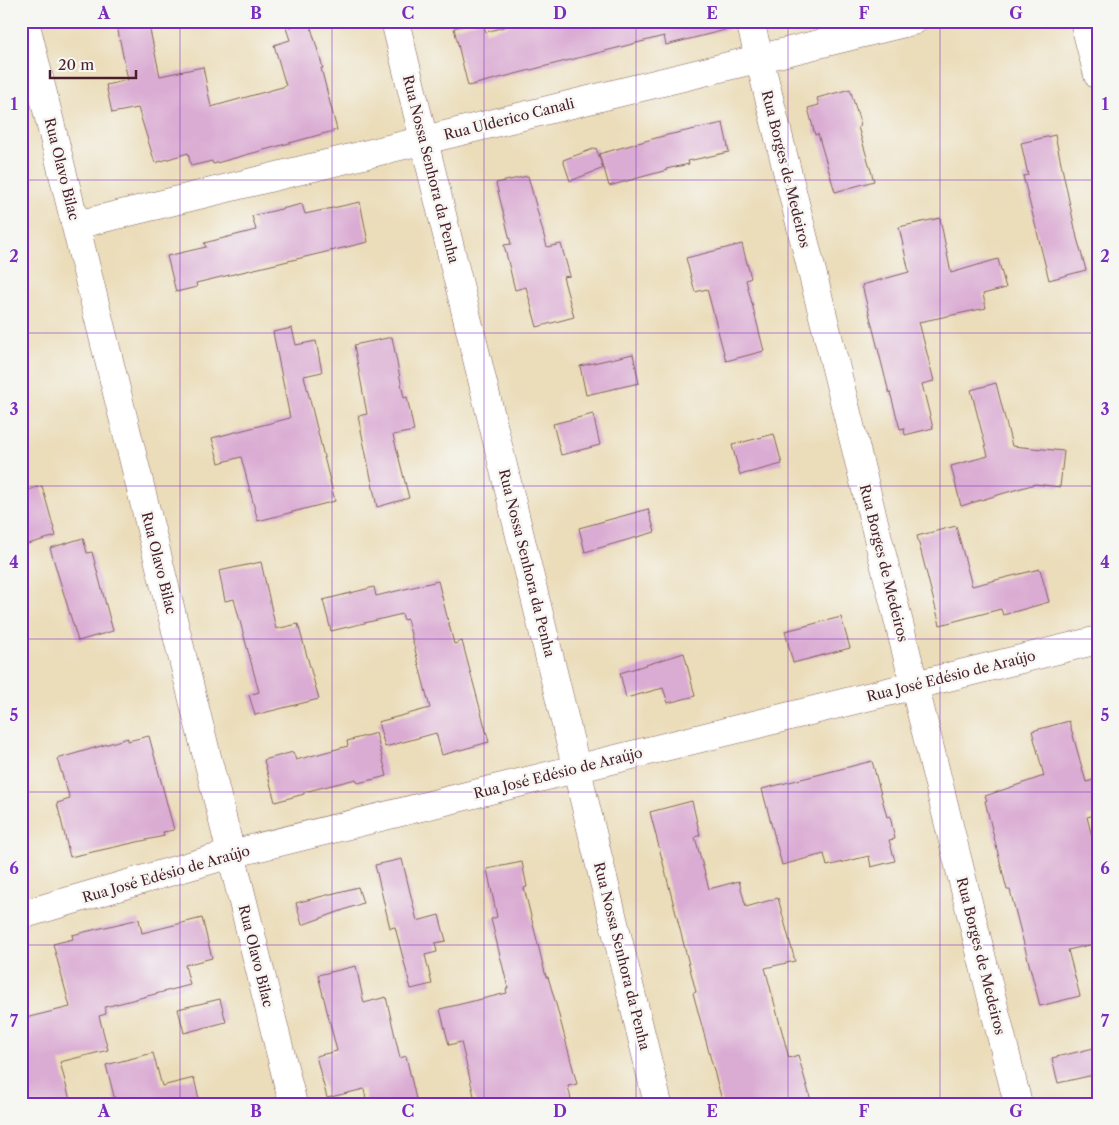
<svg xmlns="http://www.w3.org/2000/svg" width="1119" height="1125" font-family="'Libre Caslon Text',serif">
<rect width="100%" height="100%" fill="#f6f6f2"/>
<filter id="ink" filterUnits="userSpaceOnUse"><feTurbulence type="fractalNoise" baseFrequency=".02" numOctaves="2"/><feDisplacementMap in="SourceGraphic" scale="10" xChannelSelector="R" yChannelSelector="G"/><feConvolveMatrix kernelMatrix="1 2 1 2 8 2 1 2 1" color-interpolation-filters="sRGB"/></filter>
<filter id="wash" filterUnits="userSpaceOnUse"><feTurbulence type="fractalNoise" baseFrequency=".0096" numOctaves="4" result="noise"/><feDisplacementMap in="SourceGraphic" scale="20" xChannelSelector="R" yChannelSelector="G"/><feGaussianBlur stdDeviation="1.12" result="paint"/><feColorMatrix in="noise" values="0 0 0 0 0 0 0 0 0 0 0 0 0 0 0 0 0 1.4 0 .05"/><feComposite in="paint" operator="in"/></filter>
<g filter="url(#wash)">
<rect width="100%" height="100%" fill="#ebddba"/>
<g id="blocks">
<path fill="#daabd3" d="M116,21h32l12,55 43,-9 8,40 75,-21 -12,-41 16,-5 -4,-12 23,-7 14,47h-2l16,62 -124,34 -1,-3 -21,5 -3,-13 -33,10 -17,-55 -26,5 -6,-28 22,-5z
M482,21l4,11 40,-11h202l1,8 -63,16 -2,-9 -196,50 -14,-58z
M850,89l11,37 -3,1 16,54 -39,11 -17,-58 -3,1 -7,-27 11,-3 -2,-7z
M723,123l6,29 -41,9 1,3 -23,5 1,1 -58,16 -5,-18 -34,13 -7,-21 33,-12 7,20 -4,-14 64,-18z
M1055,135l22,103 9,32 -37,10 -26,-104 5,-1 -7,-32z
M528,176l19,71 14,-3 9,32 -7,1 11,40 -37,10 -11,-40 -11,3 -11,-45 7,-1 -15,-61z
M360,202l8,40 -172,41 1,4 -21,5 -9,-36 39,-9 -2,-4 52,-13 -4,-14 50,-12 3,10z
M940,218l11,55 47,-14 8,29 -23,6 3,14 -67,14 15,59 -12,3 11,44 -28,7 -1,-7 -4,1 -10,-37 -1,1 -27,-108 47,-13 -10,-45z
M742,244l9,34 -5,2 18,71 -38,10 -19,-72 -12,3 -9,-34z
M292,328l4,17 20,-4 6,31 -18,4 31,125 -77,20 -17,-64 -22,6 -7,-25 78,-20 -17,-86z
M392,337l12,61 3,-1 7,34 -21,4 16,63 -32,9 -19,-91 9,-2 -13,-69z
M633,354l6,29 -53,12 -6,-29z
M996,383l16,63 52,5 -4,36 -25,-3 -74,22 -10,-40 37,-10 -17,-66z
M593,414l7,31 -39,10 -8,-31z
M774,434l8,30 -42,11 -8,-30z
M42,486l14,50 -35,10v-54z
M648,509l7,23 -70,20 -6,-24z
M956,526l16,60 68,-17 9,33 -46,13 -2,-6 -61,16 -23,-89z
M83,538l4,15 5,-1 21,79 -35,10 -28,-93z
M261,562l15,67 22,-5 21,75 -64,16 -6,-20 10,-3 -25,-93 -9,2 -6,-30z
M438,581l16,63 8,-3 27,101 -47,13 -6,-22 -51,14 -7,-25 52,-14 -23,-89 -3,1 -2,-6 -71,17 -8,-31 51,-13 2,9z
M841,617l9,31 -57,15 -8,-32z
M684,653l11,43 -27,7 -5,-15 -37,10 -6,-25z
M1069,721l17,61 12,-3v35l-11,3 11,43v83l-30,7 12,46 -40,10 -30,-116h-3l-22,-89 2,-1 -2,-4 59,-20 -12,-45z
M376,733l11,43 -29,7 -2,-4 -52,13v2l-29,8 -11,-42 29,-8 3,8 52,-14 -1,-5z
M149,736l25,94 -11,2 1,4 -94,21 -13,-54 13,-4 -13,-40 71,-21v3z
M872,761l15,56 3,-1 5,23 -6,1 6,21 -24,6 -2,-11 -42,10 -3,-12 -42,11 -20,-76z
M692,801l8,34 -5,2 14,52 30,-8 7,26 32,-9 17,63 -30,7 24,90 9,-3 14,49h-89l-30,-111 3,-1 -46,-180z
M402,859l15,62 22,-6 7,26 -11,2 2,9 -12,3 7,29 -21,5 -16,-62 -5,1 -15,-63z
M522,862l5,25 -3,1 22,89h2l8,27 21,80 -9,2 4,18h-96l-15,-62 -12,3 -9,-36 67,-16 -1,-4 2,-1 -17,-69 6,-2 -10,-48z
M358,887l5,16 -61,22 -6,-22z
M202,918l10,40 -27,7 5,20 -85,22 1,7 -7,2 9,34 -48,12 11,42h-50v-85l49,-12 -17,-63 20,-5 -1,-4 67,-16 3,14z
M356,966l8,37 22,-6 14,61 6,-2 10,43 -20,5h-29l-3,-15 -37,9 -11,-42 21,-5 -19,-76z
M220,999l6,23 -42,11 -6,-24z
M1098,1047v27l-40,9 -6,-25z
M153,1053l9,33 32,-8 6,26h-84l-10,-39z"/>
</g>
</g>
<g filter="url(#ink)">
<use href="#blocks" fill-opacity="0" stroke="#82625d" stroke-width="1"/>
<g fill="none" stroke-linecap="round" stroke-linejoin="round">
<g stroke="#82625d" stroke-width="29">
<path id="minor" d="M25,21l268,1083
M395,21l263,1083
M750,21l268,1083
M1084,21l14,54
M76,225l837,-204
M21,915l210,-61 867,-214"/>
</g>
<use href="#minor" stroke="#fff" stroke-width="28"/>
</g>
</g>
<path fill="none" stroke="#7b2cbf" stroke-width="1" stroke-opacity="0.55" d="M180,21v1083M332,21v1083M484,21v1083M636,21v1083M788,21v1083M940,21v1083M21,180h1077M21,333h1077M21,486h1077M21,639h1077M21,792h1077M21,945h1077"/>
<g text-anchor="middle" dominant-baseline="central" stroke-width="5" stroke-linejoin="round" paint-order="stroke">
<g font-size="14" fill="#4a1f2b" stroke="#f6f6f2">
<text transform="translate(509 119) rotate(-14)">Rua Ulderico Canali</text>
<text transform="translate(62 169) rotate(76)">Rua Olavo Bilac</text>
<text transform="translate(431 169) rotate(76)">Rua Nossa Senhora da Penha</text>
<text transform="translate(786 169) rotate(76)">Rua Borges de Medeiros</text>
<text transform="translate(159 563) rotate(76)">Rua Olavo Bilac</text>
<text transform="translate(527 563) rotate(76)">Rua Nossa Senhora da Penha</text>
<text transform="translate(884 563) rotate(76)">Rua Borges de Medeiros</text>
<text transform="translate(951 676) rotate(-14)">Rua José Edésio de Araújo</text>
<text transform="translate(558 773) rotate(-14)">Rua José Edésio de Araújo</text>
<text transform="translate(166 874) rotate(-16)">Rua José Edésio de Araújo</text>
<text transform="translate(256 956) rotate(76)">Rua Olavo Bilac</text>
<text transform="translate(622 956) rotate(76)">Rua Nossa Senhora da Penha</text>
<text transform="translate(981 956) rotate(76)">Rua Borges de Medeiros</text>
</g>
</g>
<rect width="1119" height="1125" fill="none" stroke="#f6f6f2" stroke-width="55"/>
<path d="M50 70v8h86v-8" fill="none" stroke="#4a1f2b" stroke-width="2.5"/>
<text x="58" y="70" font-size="15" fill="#4a1f2b" stroke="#f6f6f2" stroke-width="4" paint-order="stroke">20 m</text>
<rect x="28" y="28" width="1064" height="1070" fill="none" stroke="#7b2cbf" stroke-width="2"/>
<g font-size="16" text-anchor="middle" font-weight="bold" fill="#7b2cbf">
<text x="104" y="19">A</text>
<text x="256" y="19">B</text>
<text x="408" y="19">C</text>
<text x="560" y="19">D</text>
<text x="712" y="19">E</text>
<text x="864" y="19">F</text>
<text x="1016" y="19">G</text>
<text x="14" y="110">1</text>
<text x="1105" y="110">1</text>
<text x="14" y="262">2</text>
<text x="1105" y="262">2</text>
<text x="14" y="415">3</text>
<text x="1105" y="415">3</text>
<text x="14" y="568">4</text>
<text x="1105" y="568">4</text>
<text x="14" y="721">5</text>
<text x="1105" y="721">5</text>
<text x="14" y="874">6</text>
<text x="1105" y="874">6</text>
<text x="14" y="1027">7</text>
<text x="1105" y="1027">7</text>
<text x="104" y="1117">A</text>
<text x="256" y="1117">B</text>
<text x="408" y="1117">C</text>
<text x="560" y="1117">D</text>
<text x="712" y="1117">E</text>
<text x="864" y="1117">F</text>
<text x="1016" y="1117">G</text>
</g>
</svg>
